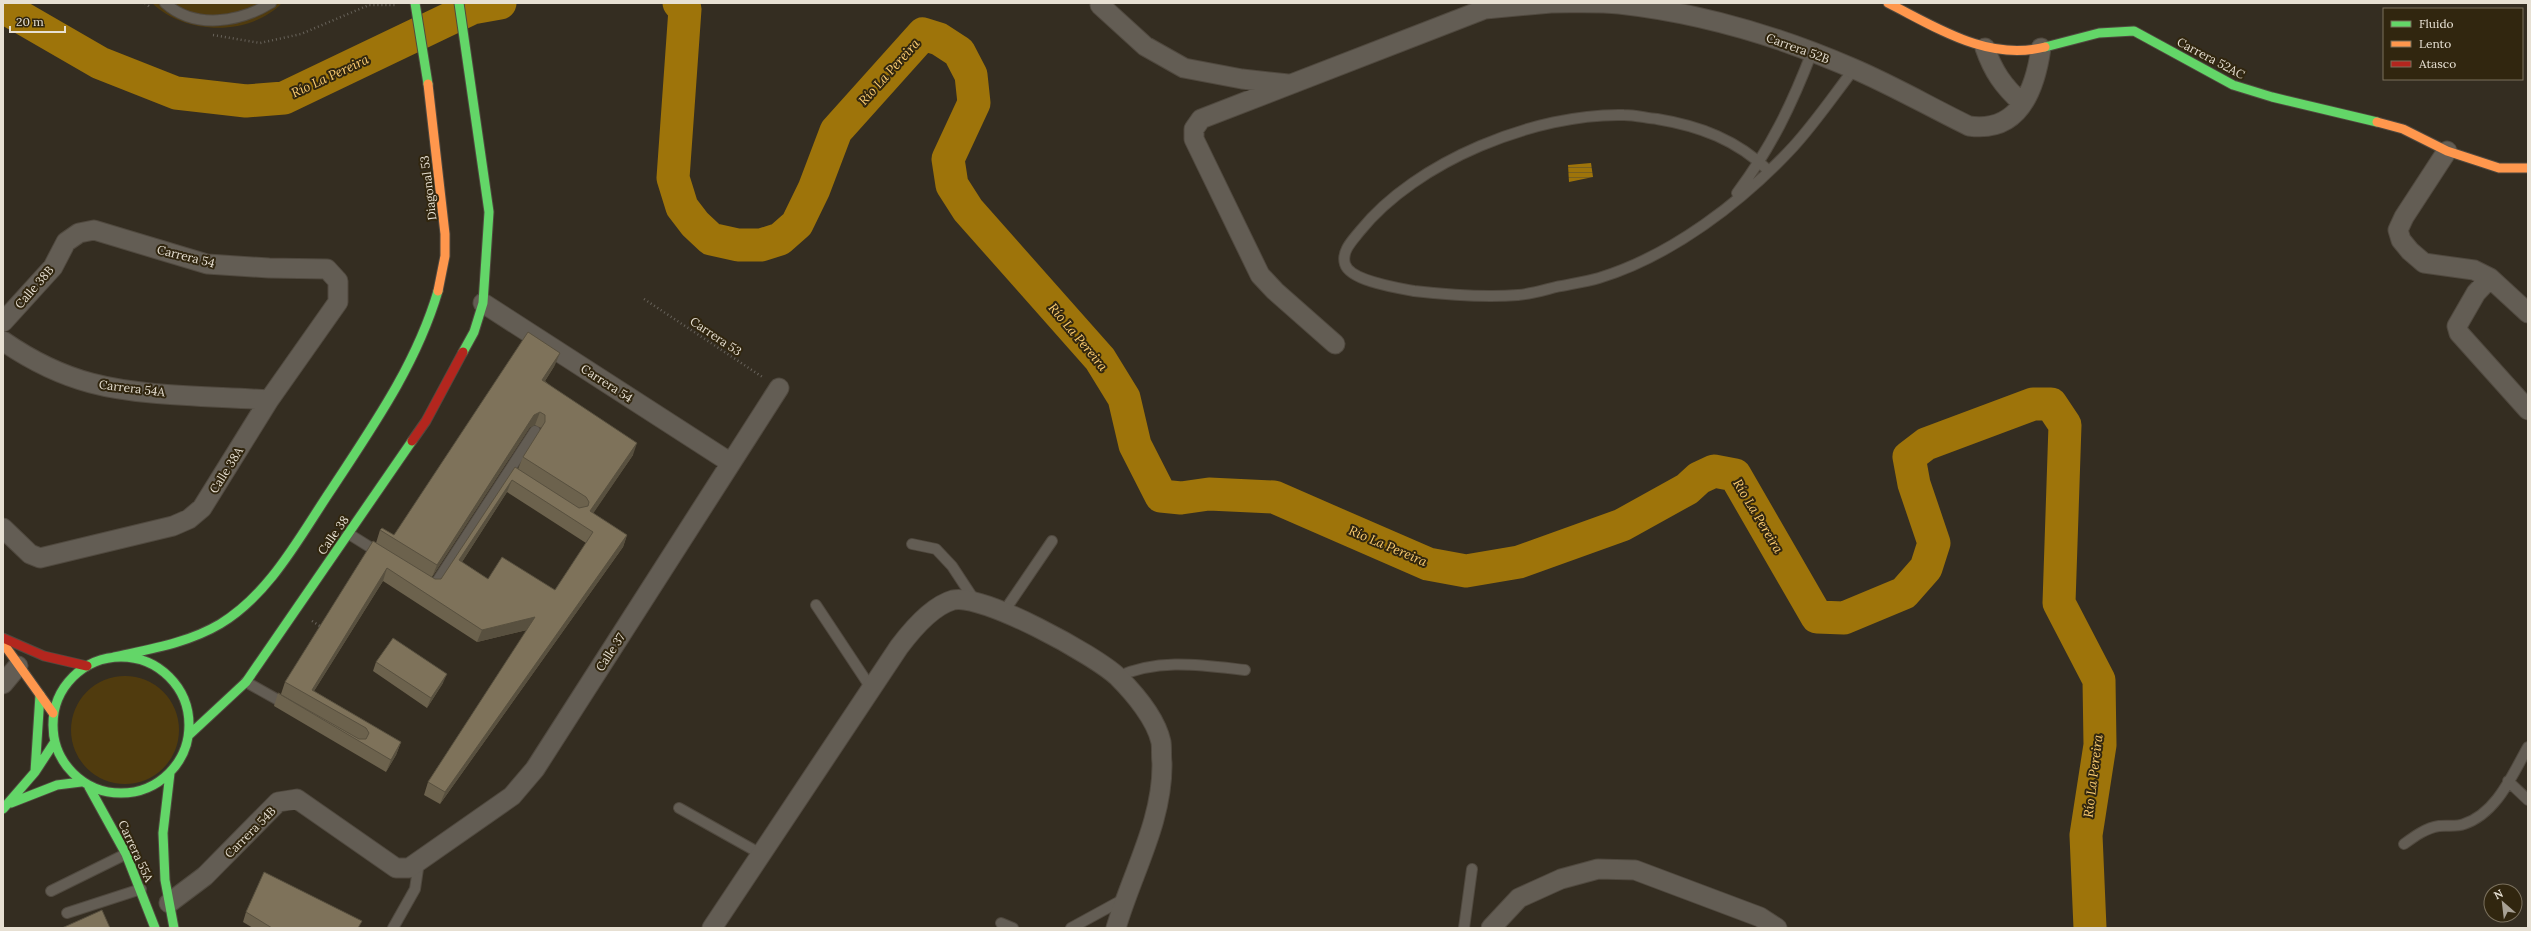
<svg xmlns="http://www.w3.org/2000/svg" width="2531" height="931" font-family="Lora,serif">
<defs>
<pattern id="water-rules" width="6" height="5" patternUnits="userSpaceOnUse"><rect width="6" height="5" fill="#9e740a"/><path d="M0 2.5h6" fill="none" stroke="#7a601f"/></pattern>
</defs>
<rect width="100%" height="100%" fill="#342d21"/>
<path fill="#503b0e" d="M152,3h130c-33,34 -97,32 -130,0z
M71 730a54 54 0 1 1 108 0a54 54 0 1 1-108 0Z"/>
<path fill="url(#water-rules)" d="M1591,163l2,14 -24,5 -1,-17z"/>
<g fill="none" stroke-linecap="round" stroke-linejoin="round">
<path stroke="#9e740a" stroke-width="33" d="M679,3l6,6 -12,169 9,29 13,17 16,15 27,6h23l19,-6 17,-15 17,-35 22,-58 87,-97 16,5 20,13 12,23 3,28 -26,56 4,26 16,25 132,149 24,39 11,47 26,51 20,2 28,-4 65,3 154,67 38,7 53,-9 103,-37 65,-36 12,-11 15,-7 21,4 82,142 27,1 60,-25 22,-25 8,-25 -20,-59 -5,-27 17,-13 107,-40h18l14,21 -6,178 40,77 1,65 -14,90 4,93
M3,7l97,56 76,30 70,8 38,-3 188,-90 28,-5"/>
<g stroke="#50493f" stroke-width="12">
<path id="lane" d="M165,3c30,27 75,19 106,0
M1769,171c-32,-31 -69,-45 -112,-52 -11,-1 -22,-4 -33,-4 -88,-2 -208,46 -264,116 -7,9 -19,20 -15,33 5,17 53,24 69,27 35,4 69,7 104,4 13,-1 26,-5 38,-8 14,-3 29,-5 43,-9 72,-22 143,-76 194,-131 22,-24 41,-52 61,-78
M1737,193c34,-45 55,-89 75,-141
M349,534l32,20
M912,544l24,5 16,17 23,35
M430,584l4,2 101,-155
M816,605l55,83
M1003,613l49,-72
M1117,677c41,-19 84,-12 128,-7
M246,682l41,23
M2508,781l20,19
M679,808l82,46
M2404,844c11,-8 22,-16 35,-18 8,-1 18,1 25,-2 33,-11 48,-49 64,-77
M51,891l75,-37
M67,913l74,-24
M1001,923l12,5
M393,928l22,-39 4,-27
M1071,928l53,-29
M1464,928l8,-59"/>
</g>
<g stroke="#50493f" stroke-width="21">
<path id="street" d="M1553,3c22,0 45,-1 66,1 81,9 159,32 233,64 40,17 78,39 117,58 50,7 66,-36 72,-78
M1100,5l45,41 39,22 58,11 46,5
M1985,48c8,23 18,38 37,55
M2447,151l-43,66 -6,13 3,10 9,11 14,12 50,7 16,8 38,35
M2490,278l-14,15 -19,33 2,7 69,77
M483,303l248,160
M3,322l50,-55 13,-25 13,-9 15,-3 113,34 62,4 58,1 11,12v21l-69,98 -67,108 -13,11 -16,7 -133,32 -10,-4 -27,-26
M3,341c26,18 58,34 88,42 52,14 123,13 178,17
M1335,344l-60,-53 -15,-16 -66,-136v-10l7,-10 284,-110 66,-6
M3,684l15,-18
M169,903l36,-27 73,-74 19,-3 99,69h13l103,-72 23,-27 244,-381
M712,928l187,-281c12,-16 33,-41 54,-47 29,-7 142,55 165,77 16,16 38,42 43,65 1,6 0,14 1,21 1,58 -30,110 -46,165
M1491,928l28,-30 42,-19 37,-10 37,1 125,47 17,11"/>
</g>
<g stroke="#50493f" stroke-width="11">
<path id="fast" d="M415,3l13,81
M459,3l30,209 -6,91 -9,29 -11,20
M2045,47l54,-14 35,-2 99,54 39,12 105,25
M53 725a68 68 0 1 1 136 0a68 68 0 1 1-136 0Z
M114,657c36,-8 74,-14 106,-33 50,-30 80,-88 111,-134 42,-64 85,-125 107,-199
M189,735l57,-53 166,-241
M35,772l5,-77
M170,773l-7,60 2,47 9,48
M89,787l37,67 29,74
M11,803l46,-18 24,-3
M3,809l32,-37 19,-29"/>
</g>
<g stroke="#50493f" stroke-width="11">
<path id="slow" d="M1888,3c48,24 100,59 157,44
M428,84l17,150v22l-7,35
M2377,122l26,7 44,22 52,17h29
M3,643l50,70"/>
</g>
<g stroke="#50493f" stroke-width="11">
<path id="jam" d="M412,441l14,-20 37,-69
M3,638l41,18 43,10"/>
</g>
<path stroke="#68635b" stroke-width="2.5" stroke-dasharray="1 3" stroke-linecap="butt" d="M145,3l6,5
M213,35l47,8 41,-9 68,-29h27
M644,299l120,79
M312,621l11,7"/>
<use href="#lane" stroke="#635d54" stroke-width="10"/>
<use href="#street" stroke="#635d54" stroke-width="19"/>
<use href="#fast" stroke="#63d668" stroke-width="9"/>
<use href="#slow" stroke="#ff974d" stroke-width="9"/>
<use href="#jam" stroke="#b3261e" stroke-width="9"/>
</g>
<path fill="#6c624d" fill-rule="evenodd" d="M555,365l-10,16 88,74 -40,58 34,22 -4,12 -183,257 -16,-9 4,-13 99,-152 -50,12 -94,-61 -69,110 87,51 -5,13 -10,17 -112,-66 4,-13 3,1 4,-12 91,-139 4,-13 14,5zM535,425l6,3v1l-18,28 -5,12 -77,110h-6l-3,-2 98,-150zM507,492l79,51 -31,47 -67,-11 -26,-17z
M376,662l67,21 -16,25 -54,-37z
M246,912l113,16h-106l-10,-6z"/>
<path fill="#58503f" d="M560,353l-5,12 -17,27 4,-12z
M540,412l-5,13 -5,2 -98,150 5,-12 97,-150z
M637,443l-4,12 -47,69 4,-13z
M512,480l-5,12 -52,81 4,-13z
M627,535l-4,12 -183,257 5,-12z
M387,568l-4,13 -72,115 1,-6z
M535,617l-4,12 -54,13 5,-12z
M447,674l-4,9 -16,25 4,-10z
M401,742l-5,13 -10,17 5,-12z"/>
<path fill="#7e725a" stroke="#58503f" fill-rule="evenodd" d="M528,332l32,21 -18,27 95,63 -47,68 37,24 -182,257 -17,-10 107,-165 -53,13 -95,-62 -75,122 89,52 -10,18 -113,-67 81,46h7l3,-6 -3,-5 -81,-46 88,-141 62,38h6l74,-112 64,41 9,-2 1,-4 -3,-5 -63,-40 22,-35v-7l-5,-3 -6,3 -97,150 -57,-35 2,-2 12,7zM512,480l81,52 -38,58 -53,-33 -14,22 -29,-19z
M393,638l54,36 -16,24 -55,-36z
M264,872l98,49 -4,7h-86l-26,-16z
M102,910l8,18h-48z"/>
<g text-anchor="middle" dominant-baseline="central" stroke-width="4" stroke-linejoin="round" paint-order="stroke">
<g font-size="12" fill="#e7e0d3" stroke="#31260f">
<text transform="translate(1798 48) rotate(20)">Carrera 52B</text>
<text transform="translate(2211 58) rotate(28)">Carrera 52AC</text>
<text transform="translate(428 188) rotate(-97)">Diagonal 53</text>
<text transform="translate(186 256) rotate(14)">Carrera 54</text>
<text transform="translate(34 287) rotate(-49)">Calle 38B</text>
<text transform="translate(716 336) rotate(34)">Carrera 53</text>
<text transform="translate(607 383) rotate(33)">Carrera 54</text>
<text transform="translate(132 388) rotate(7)">Carrera 54A</text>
<text transform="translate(226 470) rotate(-58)">Calle 38A</text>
<text transform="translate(333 535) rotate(-55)">Calle 38</text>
<text transform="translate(610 652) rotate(-57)">Calle 37</text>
<text transform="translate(250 832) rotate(-45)">Carrera 54B</text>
<text transform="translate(136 851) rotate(65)">Carrera 55A</text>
</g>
<g font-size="13" font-style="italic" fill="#fdcd71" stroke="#31260f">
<text transform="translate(889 72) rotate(-48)">Río La Pereira</text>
<text transform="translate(330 76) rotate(-25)">Río La Pereira</text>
<text transform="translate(1078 337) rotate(50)">Río La Pereira</text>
<text transform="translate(1758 516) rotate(59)">Río La Pereira</text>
<text transform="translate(1388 546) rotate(23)">Río La Pereira</text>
<text transform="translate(2093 776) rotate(-83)">Río La Pereira</text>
</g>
</g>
<rect width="2531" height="931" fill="none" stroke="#e7e0d3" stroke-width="8"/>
<rect x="2383" y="8" width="140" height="72" fill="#31260f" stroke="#7a705d"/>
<rect x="2391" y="21" width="20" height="6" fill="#63d668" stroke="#7a705d"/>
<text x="2419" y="28" font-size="12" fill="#e7e0d3">Fluido</text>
<rect x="2391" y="41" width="20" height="6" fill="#ff974d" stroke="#7a705d"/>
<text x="2419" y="48" font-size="12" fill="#e7e0d3">Lento</text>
<rect x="2391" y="61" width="20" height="6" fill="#b3261e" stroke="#7a705d"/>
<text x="2419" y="68" font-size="12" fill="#e7e0d3">Atasco</text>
<g transform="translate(2503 903) rotate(332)"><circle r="19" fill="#31260f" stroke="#7a705d"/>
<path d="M0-3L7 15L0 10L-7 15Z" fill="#a8a195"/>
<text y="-6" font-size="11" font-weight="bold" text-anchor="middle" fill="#e7e0d3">N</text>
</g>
<path d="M10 26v6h55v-6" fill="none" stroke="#e7e0d3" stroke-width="2"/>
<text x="16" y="26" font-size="12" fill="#e7e0d3" stroke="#31260f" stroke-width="3" paint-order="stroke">20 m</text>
</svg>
